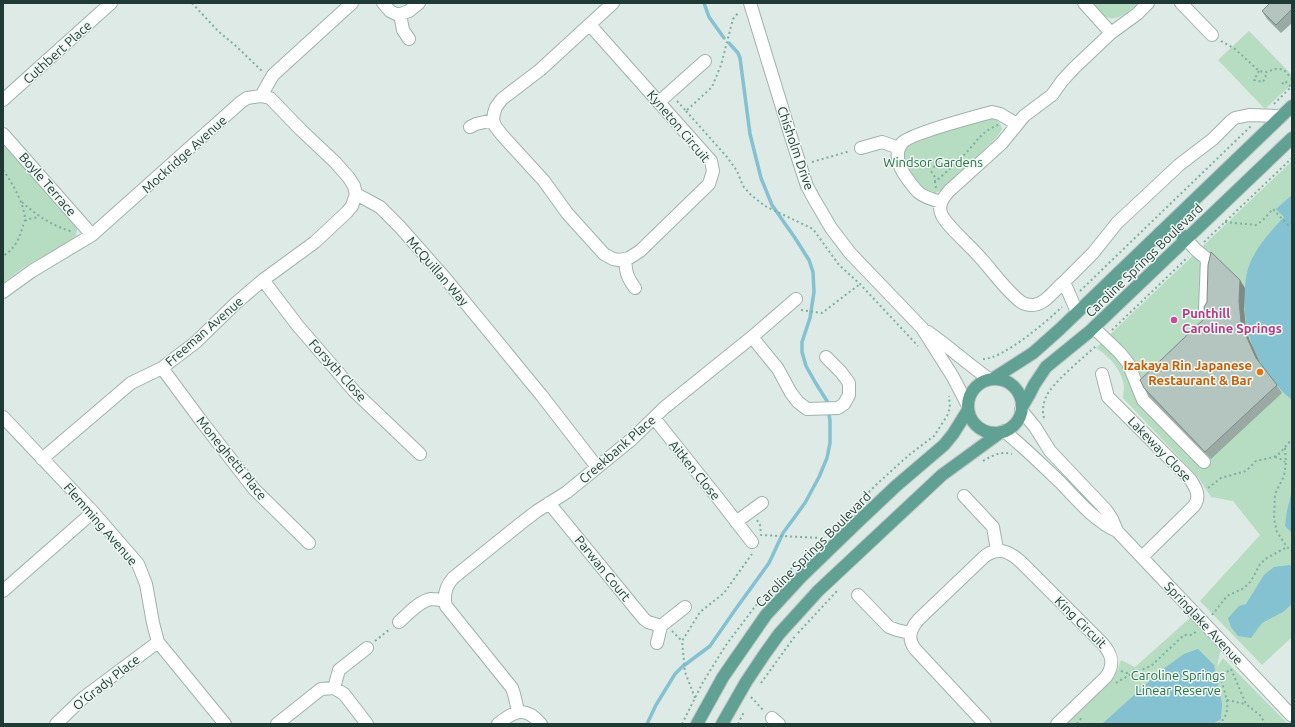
<svg xmlns="http://www.w3.org/2000/svg" width="1295" height="727" font-family="Ubuntu,sans-serif">
<rect width="100%" height="100%" fill="#deeae5"/>
<path fill="#b6dcc2" d="M1092,3h46c-8,7 -22,21 -33,13 -5,-3 -9,-9 -13,-13z
M1249,31l43,44v9l-27,25 -47,-49z
M992,118c6,2 9,5 10,11l-5,8 -55,53 -9,4 -10,-2 -17,-25 -4,-9 3,-11 8,-7z
M3,142l73,82 1,5 -1,7 -7,6 -45,25 -21,16z
M1292,161v476l-30,28 -62,-64 60,-66 -27,-34 -22,-4 -13,-20 -75,-79c0,-4 1,-8 1,-12 -2,-16 -15,-30 -28,-38z
M1190,618l31,30 -4,19 6,-9 65,66h-224l51,-48 6,-16 14,7z"/>
<path fill="#84c1d1" d="M1292,195v205c-33,-27 -51,-67 -47,-110 0,-6 1,-14 3,-21 6,-20 22,-37 36,-52l-8,-8z
M1292,490v43l-7,-7 2,-15z
M1290,565l2,3v36l-9,8 -21,11 -11,15 -13,-2 -7,-9 -3,-9 11,-12 7,-2 18,-29 10,-8z
M1198,649l16,16 8,39 -1,15 -8,5h-111l61,-55 21,-15z"/>
<g fill="none" stroke-linecap="round" stroke-linejoin="round">
<path stroke="#84c1d1" stroke-width="3.5" d="M704,3l5,14 15,21
M647,724l9,-19 19,-31 7,-7 28,-21 25,-36 34,-47 14,-30 22,-30 14,-26 8,-19 3,-15v-22l-3,-20 -12,-19 -9,-16 -4,-14v-10l8,-24 4,-26 -1,-20 -4,-12 -14,-22 -23,-33 -11,-27 -11,-44 -10,-76 -2,-5 -9,-10"/>
<g stroke="#a1b2ac" stroke-width="14">
<path id="minor" d="M383,3l7,8 8,4 11,-4 10,-8
M750,3l42,137 15,46 7,13 17,29 19,25 72,75 31,49 14,27
M1084,3l27,30
M1181,3l31,32
M400,14l3,16 6,9
M590,25l121,136 2,10 -4,13 -69,67 -11,7 -10,2 -6,-1 -9,-5 -37,-41 -23,-32 -42,-46 -7,-9 -2,-6 1,-7 2,-6 6,-8 38,-29 73,-67
M261,96l9,2 31,32 34,32 14,16 5,8 2,8 24,13 20,20 45,51 97,118 55,71
M3,100l108,-97
M659,102l46,-41
M470,127l6,-3 17,-4
M3,134l89,101
M861,148l21,-6 17,6
M941,202c-22,-6 -24,-9 -37,-28 -6,-10 -10,-21 -2,-31 7,-9 75,-27 90,-31l8,2 17,10
M1186,239l10,11 11,9 -2,50
M625,259c1,14 2,18 10,29
M263,280l35,46 57,66 65,62
M1064,282c-9,7 -19,23 -32,23 -4,0 -8,-1 -11,-3 -18,-14 -30,-34 -46,-50 -8,-9 -31,-29 -34,-39 -3,-9 3,-16 8,-22l53,-48 22,-27 28,-21 10,-14 12,-13 37,-35 26,-19 11,-11
M3,292l29,-21 60,-36 149,-133 6,-4 14,-2 12,-21 79,-72
M1077,312l-13,-30 29,-29 24,-30 62,-58 34,-26 18,-18 4,-3 14,-3 33,1
M1094,328l26,25 8,10 15,37 61,62
M928,332c21,15 40,32 61,47
M752,337l26,32 13,24 7,9 9,7 31,-1 6,-4 5,-9v-12l-8,-11 -15,-15
M162,368l40,54 52,67 55,54
M1102,374l6,23 82,82c6,9 11,17 4,27l-52,51
M1021,410l14,17 15,24 56,59 6,9 5,12
M3,417l90,95 45,52 8,20 7,39 5,19 67,82
M654,418l67,84 31,40
M1004,431c20,16 38,34 57,52 17,18 34,38 56,48l175,185
M42,459l89,-76 31,-15 34,-26 40,-39 27,-23 52,-38 32,-30 5,-6 4,-12
M964,496l29,31 4,23
M549,503l95,116 4,3 13,4
M736,522l26,-19
M3,591l90,-79
M858,595l31,32 8,3 13,3
M399,622c9,-8 20,-21 32,-23 5,0 10,1 14,2
M657,643l4,-17 24,-19
M334,688l5,-18 28,-22
M518,711l-4,-17 -2,-6 -66,-82c-3,-11 0,-20 7,-28l67,-54 17,-13 30,-19 65,-53 32,-31 88,-71 44,-38
M772,718l7,6
M56,724l27,-26 75,-56
M277,724l44,-35 13,-1 10,6 23,30
M498,724c16,-13 27,-19 43,0
M985,724l-70,-75c-8,-11 -5,-20 4,-30l66,-63c14,-10 25,-4 36,6l81,81c10,11 13,21 4,34l-49,47"/>
</g>
<g stroke="#bcc4c2" stroke-width="14">
<path id="major" d="M1170,223l16,16
M994,378l39,-25 27,-24 232,-223
M968 406a27 27 0 1 1 54 0a27 27 0 1 1-54 0Z
M1022,407l7,-12 5,-10 12,-18 43,-35 203,-194
M697,724l26,-47 43,-62 35,-38 59,-57 36,-34 48,-41 9,-11 15,-24
M722,724l24,-42 18,-27 15,-21 39,-43 124,-116 59,-43"/>
</g>
<path stroke="#7dafa2" stroke-width="2" stroke-dasharray="2 3" stroke-linecap="butt" d="M192,3l26,28 19,16 26,25
M1221,41l14,8 24,22 8,1 8,-3h5l4,1 8,9
M1259,71l-5,9 9,2 4,-9
M1282,84l3,-3 6,6
M677,101l9,10 26,-24 9,-22 12,-46 5,-6
M1274,104l18,-18
M686,111l41,46 10,14 6,15 8,9 14,11 48,23 26,36 21,19 58,62
M812,162l38,-11
M912,167l4,-1 13,2
M3,170c9,12 22,35 22,50 0,1 -2,5 -2,6 -4,13 -8,23 -20,30
M935,182v-5l-6,-9 31,-9
M936,188l-1,-6c10,-9 21,-18 30,-28 13,-13 14,-21 33,-29
M22,202c15,14 31,24 51,30
M25,221l3,-2 11,-2
M1225,222l31,3 6,-4 11,-12 15,16 4,-3
M1204,242l88,-84
M1080,291l171,-165
M801,310l21,3 38,-29
M1112,330l76,-73
M983,359c20,0 63,-37 79,-52
M1044,418c-2,-7 -1,-14 2,-21 5,-13 38,-40 50,-51
M1285,448l1,15 -2,13 -9,18 -1,25 3,13 10,15 5,4
M1275,457l4,1 6,4
M983,461c10,-6 18,-10 29,-7
M1208,488l13,-10 25,-7 10,-10 18,-4 6,-4 12,-14
M757,520l3,5 1,10 60,3
M1212,615l15,-19 17,-8 7,-7 9,-17 7,-6 20,-11
M672,631l10,10
M798,633l39,-42
M375,641l15,-12
M1231,669l15,35 15,12 4,8
M1121,671l9,3
M761,683l34,-47
M1116,683l15,-9 20,-8 33,-31h8l5,-4
M751,697l13,14
M695,698l-10,-26 -3,-31 18,-29 24,-19 28,-39
M1227,700l18,4
M682,724l21,-42 23,-37 34,-45 118,-117 31,-28 25,-19 13,-20 3,-8 -1,-12
M738,724l6,-12
M1077,724l5,-7
M1218,724c17,-11 6,-32 2,-48l10,-6"/>
<use href="#minor" stroke="#fff" stroke-width="12"/>
<use href="#major" stroke="#61a194" stroke-width="12"/>
</g>
<path fill="#9aa9a3" d="M1292,3v20l-11,10 -14,-14 -5,-8z
M1245,288l-1,21 2,20 3,10 11,24 22,30 -71,66 -62,-63 -5,-8 61,-70 2,-16z"/>
<path fill="#7d8a85" d="M1240,280l5,8 -1,21 2,20 3,10 12,26 -5,-7 -12,-27 -3,-9 -2,-21z"/>
<path fill="#b3c5be" stroke="#7d8a85" d="M1270,3h22v6l-16,16 -14,-14z
M1211,252l29,28 -1,21 2,21 3,9 12,27 21,27 -72,67 -61,-64 -4,-8 65,-62 -1,-11 3,-5 1,-37z"/>
<circle fill="#d1479c" stroke="#eef7f3" stroke-width="1.5" cx="1174" cy="320" r="4"/>
<circle fill="#e8710a" stroke="#eef7f3" stroke-width="1.5" cx="1260" cy="372" r="4"/>
<g text-anchor="middle" dominant-baseline="central" stroke-width="3" stroke-linejoin="round" paint-order="stroke">
<g font-size="13" fill="#1f3a34" stroke="#eef7f3">
<text transform="translate(57 52) rotate(-42)">Cuthbert Place</text>
<text transform="translate(679 126) rotate(50)">Kyneton Circuit</text>
<text transform="translate(796 148) rotate(71)">Chisholm Drive</text>
<text transform="translate(184 154) rotate(-42)">Mockridge Avenue</text>
<text transform="translate(48 184) rotate(49)">Boyle Terrace</text>
<text transform="translate(1144 260) rotate(-44)">Caroline Springs Boulevard</text>
<text transform="translate(438 271) rotate(49)">McQuillan Way</text>
<text transform="translate(204 331) rotate(-41)">Freeman Avenue</text>
<text transform="translate(338 370) rotate(48)">Forsyth Close</text>
<text transform="translate(617 449) rotate(-41)">Creekbank Place</text>
<text transform="translate(1160 449) rotate(46)">Lakeway Close</text>
<text transform="translate(232 458) rotate(51)">Moneghetti Place</text>
<text transform="translate(695 470) rotate(51)">Aitken Close</text>
<text transform="translate(101 524) rotate(49)">Flemming Avenue</text>
<text transform="translate(813 549) rotate(-45)">Caroline Springs Boulevard</text>
<text transform="translate(603 568) rotate(51)">Parwan Court</text>
<text transform="translate(1081 622) rotate(45)">King Circuit</text>
<text transform="translate(1204 623) rotate(47)">Springlake Avenue</text>
<text transform="translate(106 682) rotate(-38)">O'Grady Place</text>
</g>
<g font-size="13" fill="#297148" stroke="#eef7f3">
<text x="933" y="162">Windsor Gardens</text>
<text x="1178" y="675">Caroline Springs<tspan x="1178" dy="15">Linear Reserve</tspan></text>
</g>
<g font-size="13" font-weight="bold" fill="#b23c85" stroke="#eef7f3" text-anchor="start">
<text x="1182" y="313">Punthill<tspan x="1182" dy="15">Caroline Springs</tspan></text>
</g>
<g font-size="13" font-weight="bold" fill="#c56008" stroke="#eef7f3" text-anchor="end">
<text x="1252" y="365">Izakaya Rin Japanese<tspan x="1252" dy="15">Restaurant &amp; Bar</tspan></text>
</g>
</g>
<rect width="1295" height="727" fill="none" stroke="#1f3a34" stroke-width="8"/>
</svg>
